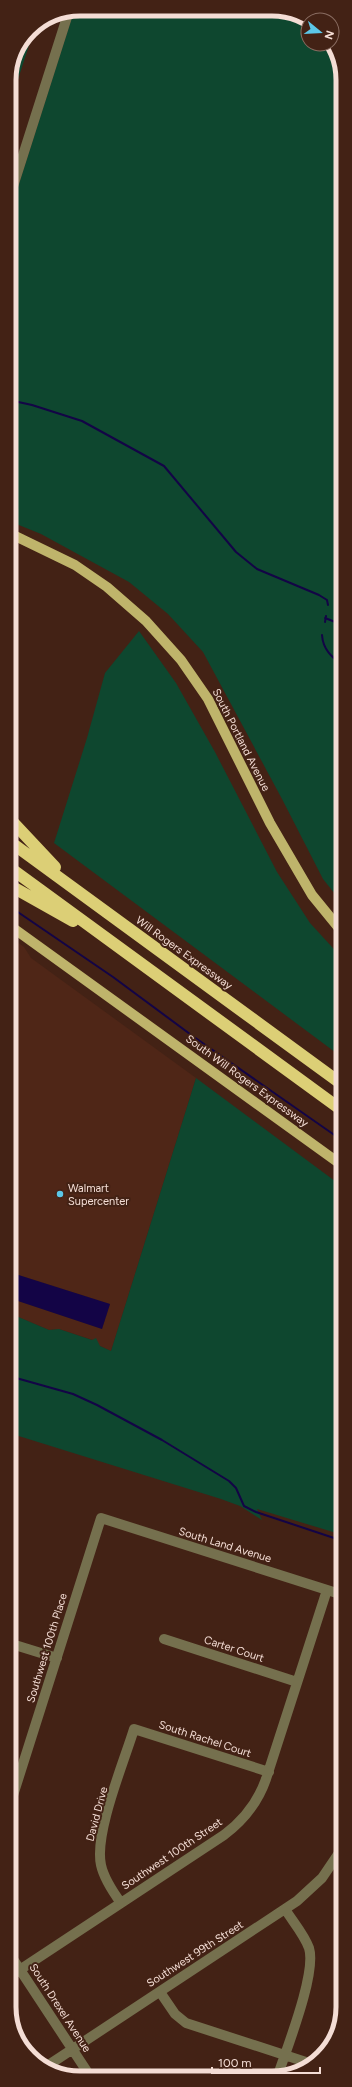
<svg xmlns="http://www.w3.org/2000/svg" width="352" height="2087" font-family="Figtree,sans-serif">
<rect width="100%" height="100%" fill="#432215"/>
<path fill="#4f2617" d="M9,936l15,11 7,11 165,120 -85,273 -11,-5 -7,-6 -34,-11 -10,1 -40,-17v-15l93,31 8,-25 -101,-32z"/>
<path fill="#0e472f" d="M290,11l18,11v22h22l13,31v829l-20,-25 -41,-80 -79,-147 -35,-38 -39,-32 -88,-48 -32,-13v-306l64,-201z
M35,26v1l-26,80v-31l21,-46z
M139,631l37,52 39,69 62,120 33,51 33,36v99l-289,-215 33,-105 18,-65z
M196,1078l147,109v348l-86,-26 5,11 -22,-14 -19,-7 -212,-66v-120l40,17 10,-1 33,11 4,-2 4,8 11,5z"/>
<path fill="#130446" d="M9,1272l101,32 -8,25 -93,-31z"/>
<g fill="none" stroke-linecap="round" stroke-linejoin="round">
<path stroke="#130446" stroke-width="2" d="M9,400l23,5 50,16 82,45 72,86 21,17 62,26 8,5 1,5
M325,618l18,7
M325,622l1,-6
M322,635c1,15 10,22 21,31
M9,906l104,71 81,60 149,104
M9,1376l64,18 24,11 65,35 67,41 7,7 8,18 12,6 87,29"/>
<path stroke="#75704e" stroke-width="10" d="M9,199l59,-185
M164,1639l133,43
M15,1645l42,13
M9,1808l92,-290 242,77
M121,1903c-8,-11 -17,-24 -20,-38 -7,-32 23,-103 33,-136l135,43
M9,1953l81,123
M9,1977l215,-142c20,-15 34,-33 42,-56l61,-189
M160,1992l15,22 11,9 123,40
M47,2066l250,-165 25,-23 21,-31
M277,2078c9,-28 40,-105 32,-130 -5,-14 -16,-26 -24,-39"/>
<path stroke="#bfb46b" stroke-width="10" d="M9,533l66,32 32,22 39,34 35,39 27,39 62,124 42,72 31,38
M9,925l334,241"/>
<path stroke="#dccf76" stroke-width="12" d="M9,818l46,49
M9,841l334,244
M9,867l334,244
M9,885l64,36"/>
</g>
<circle fill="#5cc7e8" stroke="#432215" stroke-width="1.5" cx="60" cy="1194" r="4"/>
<g text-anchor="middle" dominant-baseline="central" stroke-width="4" stroke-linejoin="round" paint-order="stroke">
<g font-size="11" fill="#f4ddd5" stroke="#432215">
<text transform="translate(241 740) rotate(63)">South Portland Avenue</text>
<text transform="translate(184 953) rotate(36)">Will Rogers Expressway</text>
<text transform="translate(247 1081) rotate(36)">South Will Rogers Expressway</text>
<text transform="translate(225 1545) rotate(17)">South Land Avenue</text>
<text transform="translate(47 1648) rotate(-73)">Southwest 100th Place</text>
<text transform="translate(234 1649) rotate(18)">Carter Court</text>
<text transform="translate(205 1739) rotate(18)">South Rachel Court</text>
<text transform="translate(97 1814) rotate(-75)">David Drive</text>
<text transform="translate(172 1854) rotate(-34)">Southwest 100th Street</text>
<text transform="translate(195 1954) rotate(-33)">Southwest 99th Street</text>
<text transform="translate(60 2008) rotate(57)">South Drexel Avenue</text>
</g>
<g font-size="11" fill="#f4ddd5" stroke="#432215" text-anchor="start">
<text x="68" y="1188">Walmart<tspan x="68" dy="13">Supercenter</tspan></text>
</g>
</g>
<path d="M0 0H352V2087H0ZM80 16H272A64 64 0 0 1 336 80V2007A64 64 0 0 1 272 2071H80A64 64 0 0 1 16 2007V80A64 64 0 0 1 80 16Z" fill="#432215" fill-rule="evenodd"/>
<path fill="none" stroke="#f4ddd5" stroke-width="5" d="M80 16H272A64 64 0 0 1 336 80V2007A64 64 0 0 1 272 2071H80A64 64 0 0 1 16 2007V80A64 64 0 0 1 80 16Z"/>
<g transform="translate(320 32) rotate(108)"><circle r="19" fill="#432215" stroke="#8a6d62"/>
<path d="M0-3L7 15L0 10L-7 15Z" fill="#5cc7e8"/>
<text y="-6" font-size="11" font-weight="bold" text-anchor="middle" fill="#f4ddd5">N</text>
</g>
<path d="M212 2067v6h108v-6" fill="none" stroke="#f4ddd5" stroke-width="2"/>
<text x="218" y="2067" font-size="12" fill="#f4ddd5" stroke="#432215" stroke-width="3" paint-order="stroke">100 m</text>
</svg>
